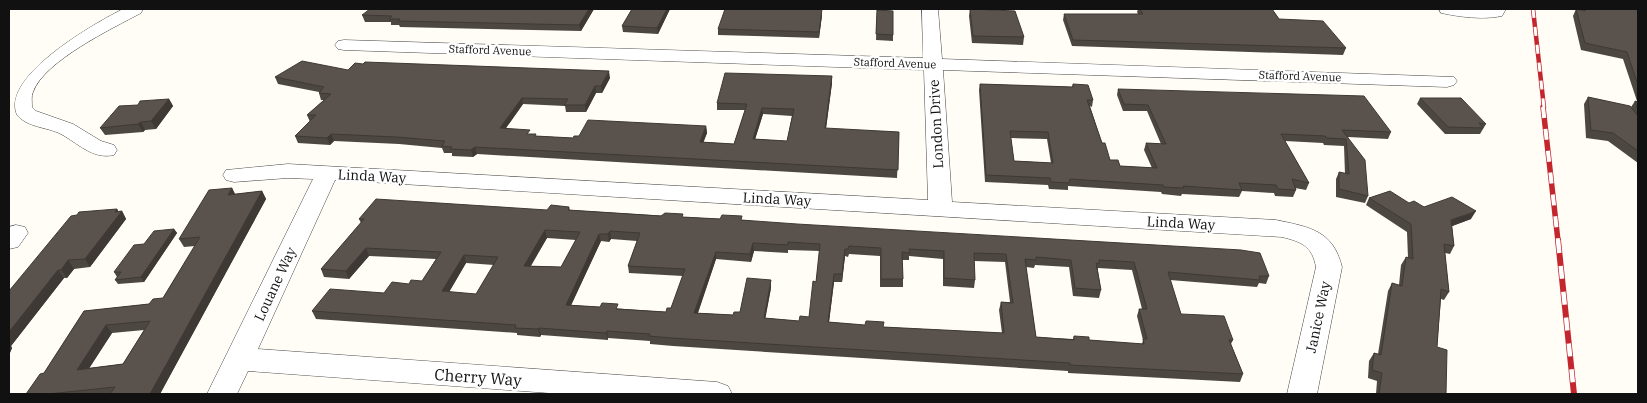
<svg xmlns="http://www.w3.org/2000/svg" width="1647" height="403" font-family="'IBM Plex Serif',serif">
<rect width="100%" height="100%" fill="#fffdf5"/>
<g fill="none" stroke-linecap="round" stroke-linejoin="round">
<g stroke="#444" stroke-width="1">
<path id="minor" d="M123,9h20l-2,4c-28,15 -97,48 -108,79 -2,4 -1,10 -1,15l4,4 37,13 28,17 13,4 3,5 -3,5c-22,5 -37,-13 -55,-22 -14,-6 -32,-6 -42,-18 -17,-39 80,-93 106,-106z
M922,9h16l4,50 512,18 3,4 -3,4 -7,2 -504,-17 9,132 324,18c33,7 57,10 66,47l-25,127h-30l29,-127c-4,-21 -14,-25 -34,-30l-947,-57 -77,169 459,33 11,4 4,8h-169l-315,-23 -11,23h-30l106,-215 -25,-1 -54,4 -8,-2 -3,-5 3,-5 62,-6 640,36 -4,-130 -580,-20 -6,-1 -3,-4 3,-4 6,-1 579,18z
M1439,9h67l-4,7c-19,4 -42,1 -61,-3z
M16,225l9,2 3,6 -10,14 -9,2v-22z"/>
</g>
<use href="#minor" fill="#fff" fill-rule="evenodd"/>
<g stroke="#c4262e" stroke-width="4.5">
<path id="rail-far2" d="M1533,9l11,99"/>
</g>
<g stroke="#c4262e" stroke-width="5.5">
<path id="rail-far1" d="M1543,107l15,134"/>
</g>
<g stroke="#c4262e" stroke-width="6">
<path id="rail" d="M1558,240l16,154"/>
</g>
<use href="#rail-far2" stroke="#fff" stroke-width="3" stroke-dasharray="9" stroke-linecap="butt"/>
<use href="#rail-far1" stroke="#fff" stroke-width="4" stroke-dasharray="11" stroke-linecap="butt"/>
<use href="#rail" stroke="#fff" stroke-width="4.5" stroke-dasharray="13" stroke-linecap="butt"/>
</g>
<path fill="#4d4742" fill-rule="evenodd" d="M594,9l-13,22 -181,-4 -1,-2h-8v-3h-26l-3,-7z
M632,9h38l-12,25 -35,-2 -1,-6z
M970,9l54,28 -1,8 -51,-2 -3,-27z
M1138,9h134l7,10 67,29 -3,7 -271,-9 -9,-26 1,-6h74l-1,-2z
M1576,9l7,2 1,-2h54v154l-30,-22 -22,-3 -2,-34 4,-7 43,10 4,-6h2l-14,-42 -42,-9 -8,-34z
M877,10l16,1v30l-17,-1z
M822,15l-3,23 -101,-3v-6z
M348,70l262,8 -8,15h-6l-10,19h-20l-1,-6 -42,-2 -17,24 30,8 37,2 6,-2 127,-10 1,7 -4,9 31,2 11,-34h-28v-7l115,-27v7l-6,46 73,3 -2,46 -420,-24 -4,3 -21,-1v-3h-8l-2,-5 -43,-4 -65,-3 -4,4 -32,-2 -3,-7 15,-14 -3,-7 17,-15h-3l-2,-7v-1l-41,-8 -3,-7zM763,114l29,2 -5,25 -32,-2z
M980,84l92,3 1,-3 20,16 -1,7 -2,-1 12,37 8,17 10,6 32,2 -8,-18 2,-7 15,1 -14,-33h-24l-6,-16 1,-6 273,43 -3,7 -40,-2 20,59 -3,7 -29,-6v-18l3,-7 6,2 -1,-28 -20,-1 -1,-2 -38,-2 24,42 -3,7 -11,-2 1,2 -3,7 -18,-1 -1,-3 -32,-2 -3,6 -57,-3 -1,2 -19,-2 -1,-2 -93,-6v4l-19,-1 -1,-4 -63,-3 -6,-92zM1011,138l36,1 4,24 -37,-2z
M1420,98l66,26 -6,10h-35l-28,-30z
M169,99l4,7 -17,23 -11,1 -2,2 -38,3 -5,-7 38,-23z
M232,188l3,6 27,-3 4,8 -106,195h-134l18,-21 40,-62 65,-7 14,-6 32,-52 -11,1 -5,-8zM144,330l-21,34 -34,4 23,-35z
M1369,198l40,5 62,16 -19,7 2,20 -4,8 -5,-1 4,39 -5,8 -3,-1 -4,48 9,47h-70l1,-13 -9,-3 1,-17 5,-8 4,1 10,-63 4,-8 7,2 2,-20 5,-8 2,1 -1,-26 -41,-27z
M569,207l1,3 113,7 60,3 526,56 -3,8 -7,-1 -2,4 -87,-7 11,34 52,26 -2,4 12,30 -3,8 -172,-9v-2l-395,-25 -23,-2v-3l-42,-3v2l-67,-5 -1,2 -23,-2v-2l-201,-14 -4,-8 72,-18 25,-9 13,-3 14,-22 -67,-3 -20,23 -25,-2 -3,-8 40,-46 -2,-4 188,-9zM547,238l29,2 -15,27 -30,-1zM611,239l26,2 -9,25 1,7 54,3 -12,32 -5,4 -95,-7 30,-64 8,1zM788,250l32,1 -4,31 -7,35 -10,4 -34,-3 6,-30 -31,24 -7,3 -35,-2 18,-54 35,3 3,-11 34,2zM849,254l31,2v31h23v-8l-1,-19h7v-4l34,3v27l31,2 1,-8 -1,-19 31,1 5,40h-9l-2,8 3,23 -119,-6 -54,-5 5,-40h8l3,-26 3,1zM466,263l28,2 -18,29 -27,-2zM1035,265l34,2 4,29 26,2 2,-8 -3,-19v-3l34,2 10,39h-3l-2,7 6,24 -1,4 -53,-4 -15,-4 -1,3 -37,-2 -10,-70 8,1z
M117,209l1,2h4l4,8 -36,48 -16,2 -7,9h-3l-53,68 1,2 -3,7v-64l68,-76z
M174,229l3,4 -33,49 -26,2 -3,-4 2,-3 -3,-5 30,-28z"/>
<path fill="#3f3936" d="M589,9h5l-13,22 -2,-6z
M667,9h3l-12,25 -1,-6z
M822,9v6l-3,23v-6z
M609,71l1,7 -8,15 -1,-7z
M832,76v7l-7,52v-7z
M595,86l1,7 -10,19 -1,-7z
M522,98l1,6 -22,31 -1,-7z
M169,99l4,7 -17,23 -5,-8z
M762,108l1,6 -10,32v-7z
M141,122l4,8 -2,2 -5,-8z
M706,126l1,7 -6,16 -1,-7z
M331,134l3,7 -4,4 -3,-7z
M475,147l2,7 -4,3 -2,-7z
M232,188l4,8 -8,-1z
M262,191l4,8 -106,195h-10z
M117,209l3,5 2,-3 4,8 -36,48 -5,-8z
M1476,211l-5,8 -24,9 4,-8z
M174,229l3,4 -33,49 -3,-5z
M545,230l2,8 -21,35 -2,-7z
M610,231l1,8 -2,3 -1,-8z
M599,234l2,7 -33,71 -2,-7z
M753,243l1,8 -3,11 -1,-8z
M366,248l3,8 -20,23 -3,-8z
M845,249v7l-3,26v-8z
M716,252v7l-21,62 -1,-8z
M464,255l2,8 -21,36 -3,-8z
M68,260l6,9 -7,9 -6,-8z
M58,270l6,8 -53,68 1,2 -3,7v-23z
M834,274v8l-6,48v-8z
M771,280v8l-7,38v-8z
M106,325l6,8 -29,45 -6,-8z
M539,328l2,7 -1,2 -2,-8z
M607,331l1,7v2l-2,-7z"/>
<path fill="#5a524d" stroke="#3f3936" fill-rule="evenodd" d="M370,9h219l-10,16 -181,-4 2,-2h-11l3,-3 -30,-1z
M632,9h35l-10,19 -35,-2z
M725,9h97l-3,23 -101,-3z
M970,9l45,2 9,26 -51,-1z
M1140,9h132l7,10 44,2 23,27 -273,-8 -9,-26h79z
M1576,9l9,2v-2h53v76l-11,-33 -42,-9z
M877,10l16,1v24l-17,-1z
M302,61l46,9 7,-7 8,1 2,-2 244,9 -8,15h-6l-10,19h-21l4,-6 -46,-1 -22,30 30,2 -3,4h9l-1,2 38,2 1,-2h5l9,-16 118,6 -6,16 34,2 13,-40 -30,-1 8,-30 107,3 -7,52 74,4 -1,38 -423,-23 -4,3 -21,-1 2,-2 -10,-1 3,-5 -49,-4 -65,-3 -4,4 -32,-2 21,-21h-9l24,-21 -12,-1 5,-6 -49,-10zM762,108l32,1 -7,32 -34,-2z
M980,84l93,3v-3l15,1 5,15h-6l15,43h3l5,17h8l2,6 37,2 -11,-25 20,1 -18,-39 -24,-1 -6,-15 246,7 27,36 -49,-2 23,30 3,36 -29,-7v-17l10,2 -3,-35 -19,-1 -2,-2 -44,-2 28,49 -17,-4 4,11 -18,-1 -2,-4 -37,-2 3,7 -59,-4 1,2 -20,-1 -1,-2 -93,-6 -1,4 -18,-1 -1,-4 -64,-3zM1010,131l38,1 5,31 -39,-2z
M1588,97l42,9 8,10v35l-25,-18 -22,-3z
M1420,98h41l25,26 -7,-1 4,5 -35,-1z
M169,99l-18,22 -10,1 -3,2 -38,4 19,-22 19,-1 2,-4z
M1635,101l3,1v9z
M232,188l-4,7 34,-4 -112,203h-40l5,-7 -67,7h-22l14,-20 4,-1 40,-62 65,-7 4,-5 10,-1 37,-61 -21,2 30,-49zM150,321l-27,43 -46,6 29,-45z
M1390,191l19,12 5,-2 10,6 28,-10 24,14 -25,9 3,26 -10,-2 5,48 -8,-3 -4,58 10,3 -1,44h-67l3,-21 -10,-3 2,-17 7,2 11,-72 10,3 4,-29 7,2 -2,-35 -42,-26z
M376,199l171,11 4,-5 18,2 -1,3 93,6 4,-3 18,1 -1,3 38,2 2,-4 20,1 -1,4 56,4 444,26 19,3 9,23h-10l1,4 -92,-8 13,42 43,2 9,24h-4l14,34 -173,-9v-2l-398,-25 -23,-2 1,-2 -43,-3 -1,2 -67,-5 -1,1 -23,-1 1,-3 -204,-14 18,-22 54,4 8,-11 17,2 2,-4 11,1 19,-29 -75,-4 -20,23 -25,-2 43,-50h-5zM545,230l35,2 -19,35 -37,-1zM610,231l30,2 -12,33 57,3 -14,39h-4l-1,4 -50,-3 2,-5 -16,-1 -2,4 -34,-2 33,-71h9zM788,242l32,2 -4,38 -3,-1 -4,36 -9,-1 -1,5 -35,-3 7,-38 -24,-2 -7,34h-6l-1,3 -39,-2 22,-61 34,2 3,-11 35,2zM849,246l32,2v31h22l-1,-27 8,1 -1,-4 35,2v27l31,2 -1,-27 32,1 7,49 -12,-1 3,31 -121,-6 1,-5 -16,-1h-2l-1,4 -37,-3 6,-48h8l3,-25h3zM464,255l34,2 -22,37 -34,-3zM1036,257l35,3 4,28 26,2 -5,-27 3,1v-4l35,2 13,47h-8l8,30h-4l1,5 -55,-4v-3l-15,-1v4l-38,-3 -11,-78 11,1z
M117,209l-2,3 7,-1 -37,48 -17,1 -7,10h-3l-49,62v-41l62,-75 6,-1 2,-3z
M174,229l-33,48 -26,3 6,-8h-7l20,-27 10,-1 10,-13z"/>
<g text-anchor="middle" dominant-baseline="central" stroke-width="5" stroke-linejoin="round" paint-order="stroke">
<g font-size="11" fill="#111" stroke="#fff">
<text transform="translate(490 50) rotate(2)">Stafford Avenue</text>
<text transform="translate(895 63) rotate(2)">Stafford Avenue</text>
<text transform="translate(1300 76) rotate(2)">Stafford Avenue</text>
</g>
<g font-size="14" fill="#111" stroke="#fff">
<text transform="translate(936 124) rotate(-93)">London Drive</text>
<text transform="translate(372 176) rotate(3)">Linda Way</text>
<text transform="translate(777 199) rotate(3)">Linda Way</text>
<text transform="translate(1181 223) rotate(3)">Linda Way</text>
<text transform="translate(275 284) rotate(-65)">Louane Way</text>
<text transform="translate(1318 317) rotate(-78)">Janice Way</text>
</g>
<g font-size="16" fill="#111" stroke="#fff">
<text transform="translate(478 377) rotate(4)">Cherry Way</text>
</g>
</g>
<rect width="1647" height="403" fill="none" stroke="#111111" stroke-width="20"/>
</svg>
